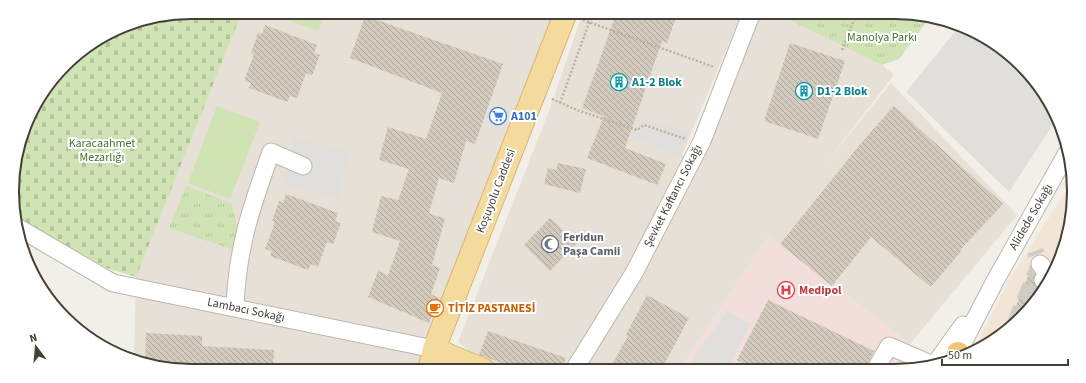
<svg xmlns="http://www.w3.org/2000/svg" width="1086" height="383" font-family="'Source Sans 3',sans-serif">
<defs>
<pattern id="grass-tufts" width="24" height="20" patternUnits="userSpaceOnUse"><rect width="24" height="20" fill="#cfe3b4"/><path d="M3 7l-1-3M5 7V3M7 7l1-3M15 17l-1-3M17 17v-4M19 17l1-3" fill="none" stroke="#b3c49b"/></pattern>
<pattern id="cemetery-stones" width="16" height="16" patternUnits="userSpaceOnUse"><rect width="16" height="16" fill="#cfe3b4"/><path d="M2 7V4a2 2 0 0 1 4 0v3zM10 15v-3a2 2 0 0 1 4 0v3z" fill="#b3c49b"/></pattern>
<pattern id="building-back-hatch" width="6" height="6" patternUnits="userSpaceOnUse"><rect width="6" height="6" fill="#d3cabe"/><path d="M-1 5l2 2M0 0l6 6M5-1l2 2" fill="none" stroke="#ada59b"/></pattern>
</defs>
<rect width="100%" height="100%" fill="#f2efe8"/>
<path fill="#e6e0d6" d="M242,12h320l-132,340 -15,14v5h-223l-47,-6 -11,-5 2,-83z
M583,12h159l-60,143 15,4 58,-147h18l109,53 12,10 -72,93 69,-85 126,132 -107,129 -141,-109 -90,135h-176l-23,-11 -22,-17 91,-231z"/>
<path fill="#f2e5d5" d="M1071,183l-3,55 -18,43 -37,45 -41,27 39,-76z"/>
<path fill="#f2dfdc" d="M769,235l141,109 6,25 -237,1z"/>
<path fill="url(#grass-tufts)" d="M773,12h121l36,5 -31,42 -17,6z
M186,186l45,17 11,40 -2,9 -71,-24z"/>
<path fill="url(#cemetery-stones)" d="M192,12h50l-106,265 -29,-9 -90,-49 -3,-51 17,-56 42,-55 50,-31z"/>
<path fill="#cfe3b4" d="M276,12h49l-7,19 -43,-16z
M217,106l43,16 -30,77 -42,-16z"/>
<path fill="#e1dfdc" d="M364,12h33l-4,10z
M957,29l53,28 40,45 6,18 -47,72 -103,-100z
M639,119l51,12 -11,24 -49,-18z
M294,137l56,15 -13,47 -56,-15z
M727,310l23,14 -18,38 13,8h-59z"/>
<path fill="url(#building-back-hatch)" d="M617,12h61l-11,31 -5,-2 -37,107 41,16 -9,21 -70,-27 17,-42 -22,-8z
M365,16l138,48 -28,80 -9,-3 -12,42 -15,-5 -10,35 16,6 -13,46 8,3 -9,26 8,4 -10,25 -61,-26 10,-26 10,4 12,-34 -28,-9 9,-36 17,4 11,-31 -30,-9 9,-33 38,12 16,-46 -92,-35z
M265,25l52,20 -3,8 6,2 -8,21 -6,-3 -9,25 -7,-2 -3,6 -38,-14 2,-5 -7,-2 10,-27 -3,-1 7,-20 4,1z
M790,43l55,18 -27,78 -54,-18z
M894,106l109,98 -42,45 1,1 -31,37 -60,-50 -39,49 -52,-42 82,-102z
M558,163l28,6 -6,24 -36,-9 4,-16 8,2z
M286,194l52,19 -3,8 6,2 -8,21 -6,-2 -9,25 -7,-3 -3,6 -38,-14 2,-5 -7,-2 10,-27 -3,-1 7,-20 4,2z
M550,218l27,25 -27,28 -26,-26z
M1029,274l5,2 1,9 8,5 -30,36 -6,4h-1z
M647,295l42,23 -28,52h-52l19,-34 -2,-1z
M768,300l106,51 -9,19h-40l-15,-8 -5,8h-49l-19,-10z
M488,331l78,27 -5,12h-39l-43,-15z
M146,333l56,3v10l72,4 -1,21h-81l-47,-6z"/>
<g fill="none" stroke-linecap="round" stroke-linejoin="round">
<path stroke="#cfccc5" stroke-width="17" stroke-dasharray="17 8" stroke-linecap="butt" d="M1015,324l25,-60 -5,-13"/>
<g stroke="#bdb6ab" stroke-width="19">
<path id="minor" d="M17,227l96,56 321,66
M1040,264l7,9 -4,7
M235,308c2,-60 16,-100 36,-156l32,14
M955,358l40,-77 72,-128
M935,364l28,-39
M574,370l60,-97 68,-132 50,-129
M875,370l14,-24 44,19"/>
</g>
<g stroke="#d9b66f" stroke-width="24">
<path id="major" d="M434,349l50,21
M429,370l5,-21 132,-337"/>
</g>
<g stroke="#cf9945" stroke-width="24">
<path id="highway" d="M957,358l1,-5"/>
</g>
<path stroke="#bdb19e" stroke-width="2.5" stroke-dasharray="2 2" stroke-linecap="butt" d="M583,20l131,47
M842,50l15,-38
M552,99l25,11 60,20 7,-5 42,14
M560,103l33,-91"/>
<use href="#minor" stroke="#fff" stroke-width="17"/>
<use href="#major" stroke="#f5da9e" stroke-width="22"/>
<use href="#highway" stroke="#f1c474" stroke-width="22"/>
</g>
<defs>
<g id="building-ring" transform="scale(0.9)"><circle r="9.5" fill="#fff" stroke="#0f9aa8" stroke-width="1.5"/><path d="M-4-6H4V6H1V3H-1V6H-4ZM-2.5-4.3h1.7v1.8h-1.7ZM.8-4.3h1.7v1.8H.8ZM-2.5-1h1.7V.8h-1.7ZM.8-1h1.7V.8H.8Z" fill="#0f9aa8"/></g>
<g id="supermarket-ring" transform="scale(0.9)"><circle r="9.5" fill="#fff" stroke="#3f7fe0" stroke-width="1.5"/><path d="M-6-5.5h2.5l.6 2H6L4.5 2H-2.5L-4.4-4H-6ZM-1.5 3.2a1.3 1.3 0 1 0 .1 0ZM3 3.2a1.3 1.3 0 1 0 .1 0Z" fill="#3f7fe0"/></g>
<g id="mosque-ring" transform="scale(0.9)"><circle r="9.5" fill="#fff" stroke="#6b7280" stroke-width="1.5"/><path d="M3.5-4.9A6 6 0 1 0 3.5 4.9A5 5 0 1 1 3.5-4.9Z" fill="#6b7280"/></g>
<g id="hospital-ring" transform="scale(0.9)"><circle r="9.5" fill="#fff" stroke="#e0444e" stroke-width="1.5"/><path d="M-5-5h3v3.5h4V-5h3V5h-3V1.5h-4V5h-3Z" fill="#e0444e"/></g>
<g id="cafe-ring" transform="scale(0.9)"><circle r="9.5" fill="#fff" stroke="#e8710a" stroke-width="1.5"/><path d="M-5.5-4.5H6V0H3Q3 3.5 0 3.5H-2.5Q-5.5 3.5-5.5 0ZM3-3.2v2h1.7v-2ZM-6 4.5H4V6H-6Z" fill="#e8710a"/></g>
</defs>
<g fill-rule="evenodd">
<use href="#building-ring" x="619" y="82"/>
<use href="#building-ring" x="804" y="91"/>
<use href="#supermarket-ring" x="498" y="116"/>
<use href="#mosque-ring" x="550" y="244"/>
<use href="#hospital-ring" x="786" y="290"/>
<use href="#cafe-ring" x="435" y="308"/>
</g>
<g text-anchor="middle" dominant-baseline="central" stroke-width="4" stroke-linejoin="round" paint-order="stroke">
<g font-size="12" fill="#4a7130" stroke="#fff">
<text x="882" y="37">Manolya Parkı</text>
<text x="102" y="143">Karacaahmet<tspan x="102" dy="14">Mezarlığı</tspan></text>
</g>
<g font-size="12" font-weight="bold" fill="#0d838f" stroke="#fff" text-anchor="start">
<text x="632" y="82">A1-2 Blok</text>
<text x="817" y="91">D1-2 Blok</text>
</g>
<g font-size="12" font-weight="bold" fill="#366cbe" stroke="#fff" text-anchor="start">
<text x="511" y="116">A101</text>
</g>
<g font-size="12" fill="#453f37" stroke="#fff">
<text transform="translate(496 191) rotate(-69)">Koşuyolu Caddesi</text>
<text transform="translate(673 196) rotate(-63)">Şevket Kaftancı Sokağı</text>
<text transform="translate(1031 217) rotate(-60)">Alidede Sokağı</text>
<text transform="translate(246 310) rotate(12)">Lambacı Sokağı</text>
</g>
<g font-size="12" font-weight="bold" fill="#5b616d" stroke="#fff" text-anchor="start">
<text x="563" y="237">Feridun<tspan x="563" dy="14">Paşa Camii</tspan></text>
</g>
<g font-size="12" font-weight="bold" fill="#be3a42" stroke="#fff" text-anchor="start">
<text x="799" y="290">Medipol</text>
</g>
<g font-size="12" font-weight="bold" fill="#c56008" stroke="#fff" text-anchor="start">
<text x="448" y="308">TİTİZ PASTANESİ</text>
</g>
</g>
<path d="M0 0H1086V383H0ZM191 19H895A172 172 0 0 1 1067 191V192A172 172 0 0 1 895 364H191A172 172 0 0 1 19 192V191A172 172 0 0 1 191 19Z" fill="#fff" fill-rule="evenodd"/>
<path fill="none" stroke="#453f37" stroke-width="2" d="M191 19H895A172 172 0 0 1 1067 191V192A172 172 0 0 1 895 364H191A172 172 0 0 1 19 192V191A172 172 0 0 1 191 19Z"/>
<g transform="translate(36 347) rotate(344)" stroke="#ffffff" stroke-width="3" paint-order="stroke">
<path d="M0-3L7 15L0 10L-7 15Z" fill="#453f37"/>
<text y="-6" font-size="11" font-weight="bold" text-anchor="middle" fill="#453f37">N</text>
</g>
<path d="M942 359v6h126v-6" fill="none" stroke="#453f37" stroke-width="2"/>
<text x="948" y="359" font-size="12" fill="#453f37" stroke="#ffffff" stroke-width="3" paint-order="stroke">50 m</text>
</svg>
